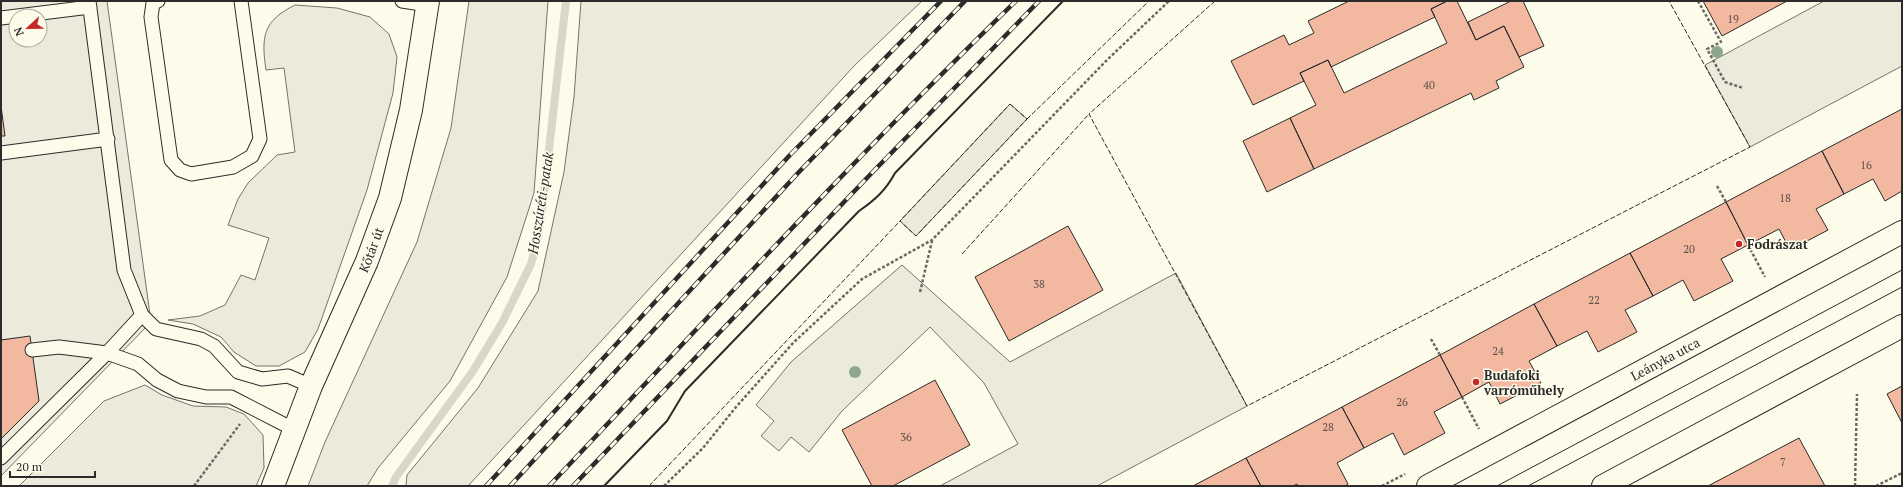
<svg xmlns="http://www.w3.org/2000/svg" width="1903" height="487" font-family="'PT Serif',serif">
<rect width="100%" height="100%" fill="#fdfbea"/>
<path fill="#ecebdb" stroke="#74746e" d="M469,1h79l-14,192 -27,84 -57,104 -72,87 -11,18h-59l17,-44 92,-200 34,-114z
M581,1h341l-68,65 -386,420h-62l1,-11 71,-87 60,-97 26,-119 10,-75z
M295,5l42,3 33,9 19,17 8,23 -4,36 -26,97 -49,139 -13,23 -26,14h-23l-22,-14 -13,-15 -28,-13 -25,-4 32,-4 25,-11 16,-30 14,5 14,-42 -41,-13 10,-26 10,-16 29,-28 18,-3 -11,-84 -18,2c-5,-34 -3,-49 29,-65z
M1010,104l17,15 -111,117 -16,-15z
M145,385l17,10 31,11 33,1 18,7 19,21 1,33 -8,18h-237l85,-85z"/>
<path fill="#eceadb" stroke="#74746e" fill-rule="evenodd" d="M1,1h106l44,321 -150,154zM16,16h24v24h-24z
M1824,1h78v65l-152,81 -45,-82z
M902,265l108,97 166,-89 71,133 -150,80h-157l78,-42 -34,-61 -54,-56 -88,84 -33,41 -18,-15 -12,14 -18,-15 13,-15 -18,-16 35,-43z"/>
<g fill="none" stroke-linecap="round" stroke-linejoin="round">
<path stroke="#d8d7c9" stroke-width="8" d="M392,486l4,-9 77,-106 29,-48 29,-59 6,-22 5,-32 24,-209"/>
</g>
<path fill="#f2b8a0" stroke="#2b2b2b" d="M1349,1h98l-16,8 4,8 -104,50 -3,-7 -28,13 4,8 -51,24 -22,-44 53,-26 5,10 25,-12 -6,-12z
M1447,1h10l19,39 28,-14 20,41 -28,14 3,7 -25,12 -3,-7 -157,76 -24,-51 26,-13 -16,-32 28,-13 16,33 103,-50 -16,-34z
M1511,1h12l21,45 -25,11 -15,-31 -28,14 -8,-18z
M1703,1h84l-65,35z
M1,106l4,30h-4z
M1902,109v82l-17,10 -12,-22 -29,15 -22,-43z
M1290,118l24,51 -47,23 -24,-51z
M1822,151l22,43 -28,15 12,21 -38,20 -11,-21 -31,16 -22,-43z
M1726,202l22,43 -27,14 12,22 -39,20 -11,-21 -30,16 -23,-43z
M1068,226l35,64 -94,51 -34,-64z
M1630,253l23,43 -28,14 12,22 -39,20 -11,-21 -30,15 -23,-42z
M1534,304l23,42 -28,15 12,22 -41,21 -11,-22 -27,15 -22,-42z
M30,336l9,65 -38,38v-99z
M1440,355l22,42 -28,15 11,21 -41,22 -11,-22 -29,15 -22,-41z
M935,380l35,65 -77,41h-21l-30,-56z
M1902,386v37l-15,-29z
M1342,407l22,41 -27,15 11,21 -3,2h-47l-1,-2 -4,2h-32l-15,-28z
M1799,438l26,48h-117z
M1246,458l15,28h-68z"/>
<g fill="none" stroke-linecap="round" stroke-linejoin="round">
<g stroke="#2b2b2b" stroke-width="15">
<path id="service" d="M158,1l-5,2 -2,14 20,143 9,10 11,4 42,-7 19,-11 8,-17 -19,-138
M402,1l26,4
M1,18l89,-11
M1,153l107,-14
M142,315l14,14 45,10 13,7 24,26 24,7 26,-3 23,10
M32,350l27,-3 48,6 31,11 19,16 21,11 28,6h25l64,33
M1,458l106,-105 35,-38 -18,-45 -35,-269"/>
</g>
<g stroke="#2b2b2b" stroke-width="24">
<g id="minor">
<path id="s1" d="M273,486l38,-100 56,-125 23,-63 21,-88 17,-109"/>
</g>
</g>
<g stroke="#2b2b2b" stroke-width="24">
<g id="secondary">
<path id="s2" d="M1428,486l474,-254"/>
<path d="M1603,486l299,-160"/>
</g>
</g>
<path stroke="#6a6964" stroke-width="2.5" stroke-dasharray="3 2" stroke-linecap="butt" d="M1698,1l23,41 -14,7 18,33 18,6
M1717,186l9,16
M1748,245l17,32
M920,292l12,-51
M1431,339l9,16
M1462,397l17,32
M194,486l46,-62
M664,486l39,-38 33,-41 57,-64 69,-64 70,-39 175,-180 62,-59
M1382,486l23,-12
M1855,486l2,-92
M1876,486l26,-13"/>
<use href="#service" stroke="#fdfbea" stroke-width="13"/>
<use href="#minor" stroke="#fdfbea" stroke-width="22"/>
<use href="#secondary" stroke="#fdfbea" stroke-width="22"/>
<path stroke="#2b2b2b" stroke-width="1" d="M1497,486l405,-216
M1528,486l374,-199"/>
<g stroke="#2b2b2b" stroke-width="4.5">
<path id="rail" d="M486,486l303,-330 152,-155
M510,486l288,-313 167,-172
M549,486c154,-163 306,-329 467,-485
M573,486l292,-306 174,-179"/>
</g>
<use href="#rail" stroke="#fdfbea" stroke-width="3" stroke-dasharray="9" stroke-linecap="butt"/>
<path stroke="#2b2b2b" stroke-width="1" stroke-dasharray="5 2" stroke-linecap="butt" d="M1215,1l-126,113 158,292 503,-259 -81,-146
M1010,104l17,15 -111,117 -16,-15z
M1027,119l122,-118
M962,254l127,-140
M649,486l251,-265"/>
<path stroke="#2b2b2b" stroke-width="2" d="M604,486l63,-65 18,-30 174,-180c16,-11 27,-21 36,-38l168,-172"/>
</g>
<g fill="#8ea78a">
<circle cx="1717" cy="52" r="6"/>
<circle cx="855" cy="372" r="6"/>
</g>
<g fill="#c62828" stroke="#fdfbea" stroke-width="1.5">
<circle cx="1739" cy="244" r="4"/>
<circle cx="1476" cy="382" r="4"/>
</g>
<g text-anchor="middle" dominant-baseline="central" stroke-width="3" stroke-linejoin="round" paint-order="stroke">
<g font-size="11" fill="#5d4e48">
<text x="1733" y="19">19</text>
<text x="1429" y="85">40</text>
<text x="1866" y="165">16</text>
<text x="1785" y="198">18</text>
<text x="1689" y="249">20</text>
<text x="1039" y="284">38</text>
<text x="1594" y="300">22</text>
<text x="1498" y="351">24</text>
<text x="1402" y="402">26</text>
<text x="1328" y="427">28</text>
<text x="906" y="437">36</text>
<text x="1783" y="462">7</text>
</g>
<g font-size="13" font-weight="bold" fill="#2b2b2b" stroke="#fdfbea" text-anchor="start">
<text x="1747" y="244">Fodrászat</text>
<text x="1484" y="375">Budafoki<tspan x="1484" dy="15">varróműhely</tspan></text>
</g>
<g font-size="13" fill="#2b2b2b" stroke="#fdfbea">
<text stroke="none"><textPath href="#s1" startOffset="256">Kőtár út</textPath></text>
<text stroke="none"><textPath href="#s2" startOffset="269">Leányka utca</textPath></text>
</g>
<g font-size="14" font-style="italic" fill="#2b2b2b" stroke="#fdfbea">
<text transform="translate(540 203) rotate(-81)">Hosszúréti-patak</text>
</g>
</g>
<rect width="1903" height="487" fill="none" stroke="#2b2b2b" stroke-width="4"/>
<g transform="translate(28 28) rotate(248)"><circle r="19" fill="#fdfbea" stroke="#a9a89e"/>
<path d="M0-3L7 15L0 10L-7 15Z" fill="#c62828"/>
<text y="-6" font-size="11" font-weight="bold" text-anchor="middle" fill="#2b2b2b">N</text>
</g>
<path d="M10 471v6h85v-6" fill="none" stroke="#2b2b2b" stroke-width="2"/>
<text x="16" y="471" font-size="12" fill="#2b2b2b" stroke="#fdfbea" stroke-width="3" paint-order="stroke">20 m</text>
</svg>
